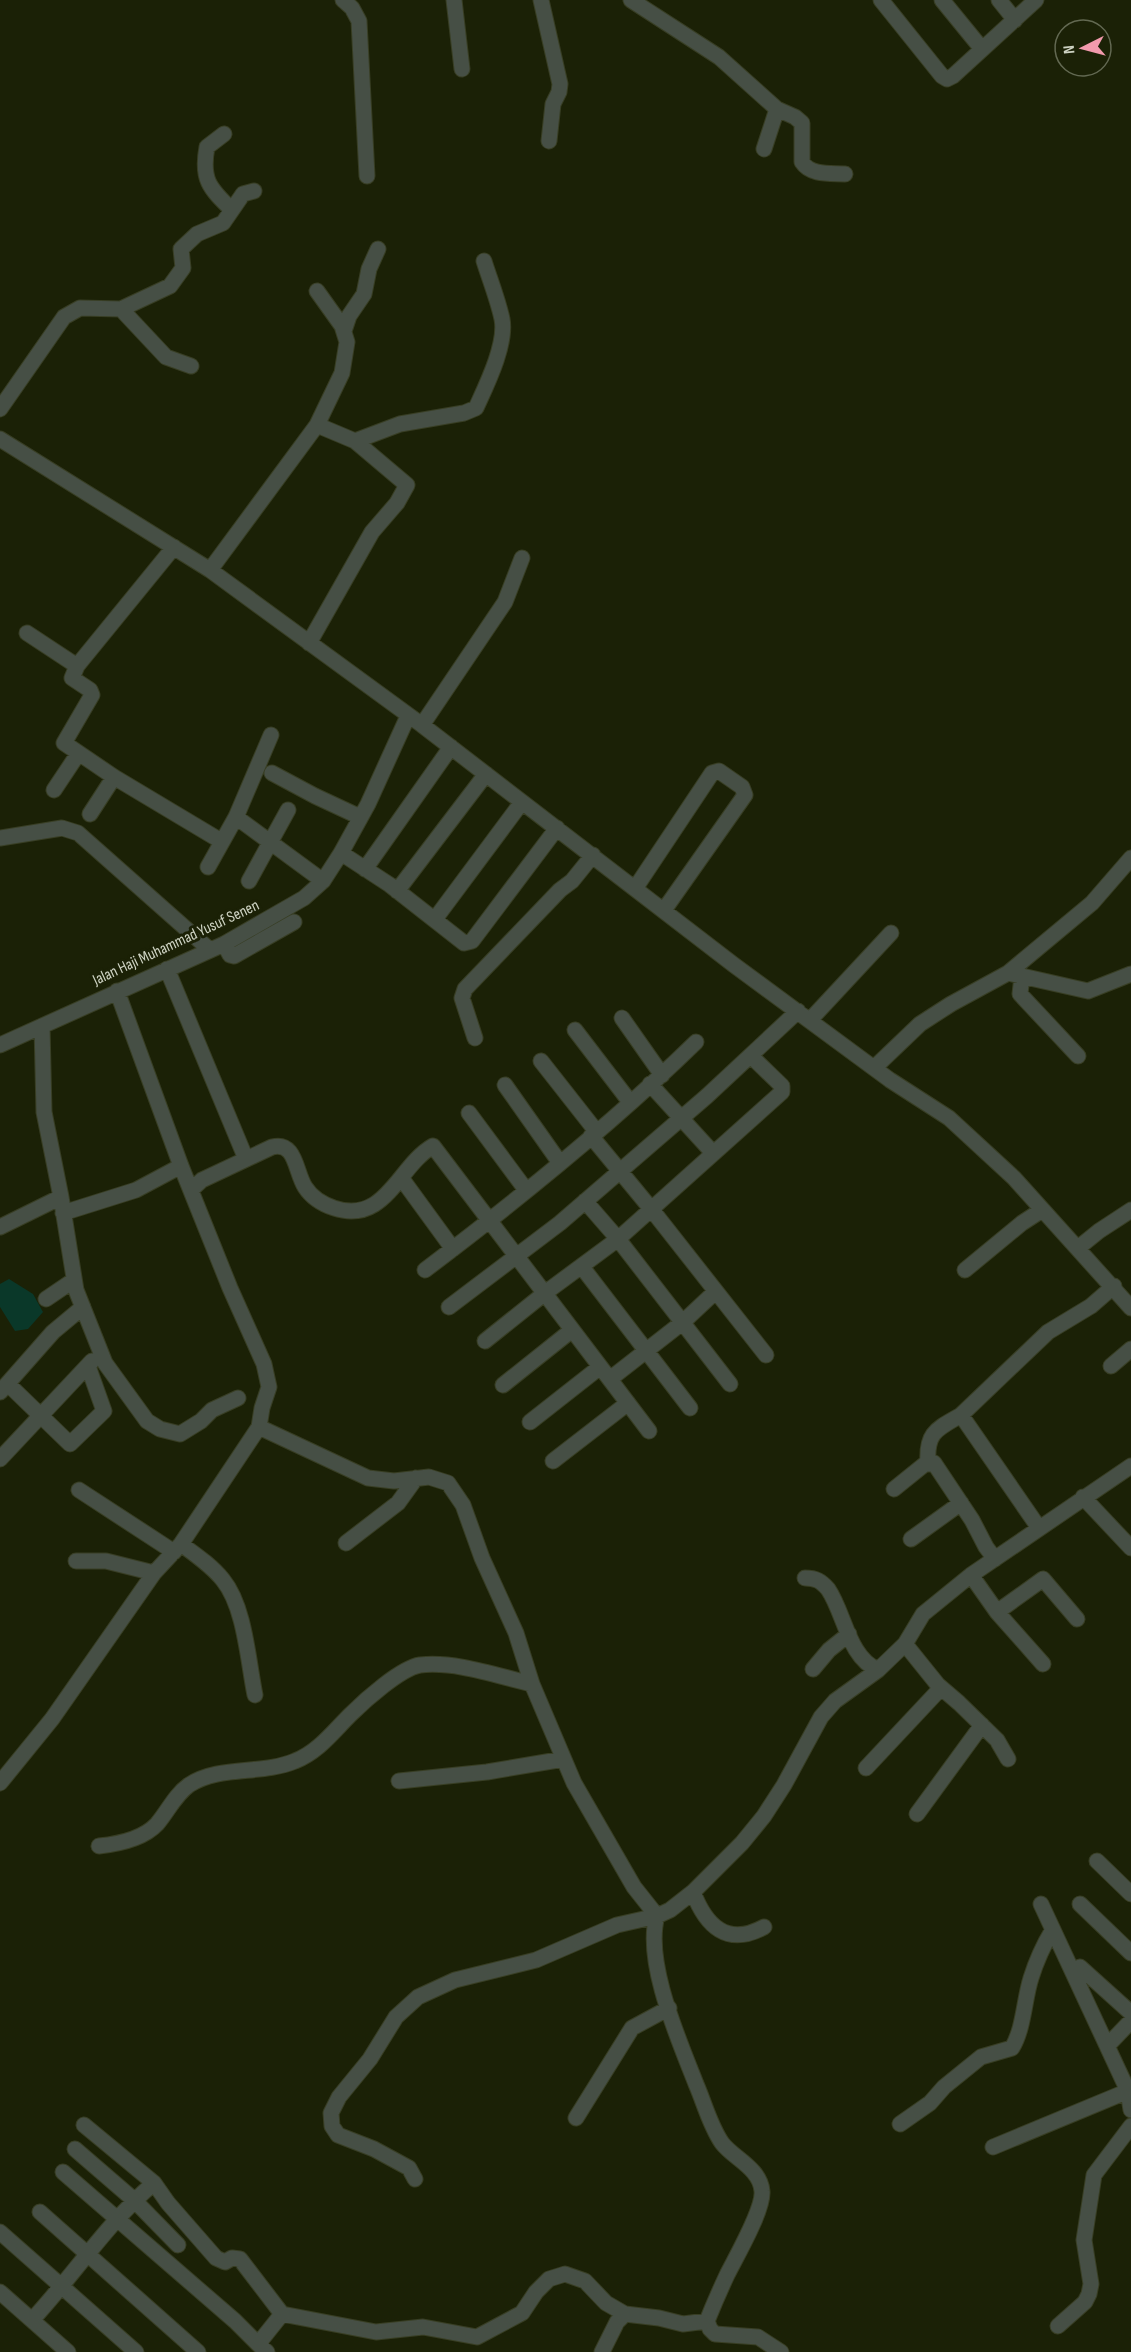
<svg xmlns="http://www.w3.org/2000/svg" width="1131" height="2352" font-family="'Sofia Sans Condensed',sans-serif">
<rect width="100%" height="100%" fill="#1b2106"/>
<path fill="#0a3829" d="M9,1279l24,15 10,18 -15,17 -13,2 -15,-24v-23z"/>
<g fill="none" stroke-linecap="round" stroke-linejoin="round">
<g stroke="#383e24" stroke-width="17">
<path id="minor" d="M343,0l9,8 7,13 8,155
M454,0l8,69
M541,0l19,84 -1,8 -6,12 -4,37
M631,0l88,57 58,52 18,8 7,6v39c9,14 29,11 43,12
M881,0l61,76 5,3 6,-3 83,-76
M942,0l40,49
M999,0l16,20
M224,134l-17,13c-6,32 2,41 25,63
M764,149l13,-40
M121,309l45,48 25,9
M344,331l5,-15 15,-22 5,-25 9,-20
M0,409l64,-92 16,-9 41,1 49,-23 13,-18 -2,-19 16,-15 26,-11 20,-29 11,-3
M317,425l38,16 45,-17 64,-11 12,-5c10,-22 31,-64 26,-89 -4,-19 -12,-39 -18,-58
M0,439l210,131 212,155 312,240 156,115 59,38 65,60 117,130
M174,547l-97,119 -5,12 18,12 2,5 -28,48 50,34 107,64
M210,570l107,-145 25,-52 5,-31 -5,-16 -25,-35
M27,633l50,33
M309,643l63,-111 25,-29 10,-18 -52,-44
M422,725l83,-123 17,-44
M272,773l43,23 45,21
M54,790l24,-36
M90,814l24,-37
M236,817l87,64
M0,838l62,-10 16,5 132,117
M341,853l49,32 74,58 8,-2 85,-113
M208,867l28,-50 35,-82
M365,869l86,-122
M249,881l39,-71
M636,887l76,-114 7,-2 23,16 3,8 -81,115
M397,891l89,-117
M435,919l87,-117
M224,944l6,11 4,1 60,-34
M167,969l79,190
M1008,973l84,-70 39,-45
M1022,976l-2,18 58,62
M622,1018l40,57
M810,1020l81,-87
M42,1026l2,86 17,85 15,93 29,73 42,58 13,8 20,5 21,-13 11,-11 26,-12
M575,1030l55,72
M475,1038l-13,-40 3,-9 95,-99 12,-9 21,-26
M0,1045l224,-101 80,-46 19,-17 18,-28 27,-49 40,-88
M541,1061l55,70
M874,1068l46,-44 31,-20 57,-31 80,18 43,-17
M650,1084l63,69
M505,1085l55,78
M469,1113l57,77
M591,1136l61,74 114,145
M402,1179l51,70
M191,1190l11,-10 70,-33c24,-6 23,24 33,40 7,11 17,17 29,21 52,17 64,-42 99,-62l216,285
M585,1201l33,38 112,145
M63,1213l73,-23 45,-24
M0,1227l61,-30
M1078,1248l21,-17 32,-21
M582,1267l108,141
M425,1270c94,-71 187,-146 271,-228
M965,1270l57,-47 20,-13
M46,1299l28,-19
M449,1307l111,-84 147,-127 91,-85
M485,1341l60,-48 73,-54 164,-147v-6l-31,-30
M1111,1366l20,-17
M610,1379l73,-57 32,-30
M8,1384l62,60 34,-33 -16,-45
M503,1385l69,-55
M0,1392l53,-60 30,-25
M530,1422l70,-55
M259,1427l109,51 26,3 35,-4 19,6 15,22 19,53 34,75 16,51 42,99 60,104 23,29 -40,9 -81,35 -81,20 -37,17 -22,20 -26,42 -31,38 -8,16 1,13 6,9 36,14 35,19 6,11
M0,1459l92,-98
M553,1461l75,-58
M928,1463c-2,-31 9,-34 33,-48
M894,1489l31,-25 9,-1 38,57 14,27 9,12
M79,1490l95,62
M1083,1497l48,51
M1039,1528l-78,-113 87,-83 43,-26 23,-20
M911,1539l50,-36
M346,1543l52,-40 18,-25
M181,1544c15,11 31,22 42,36 22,27 25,81 32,115
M76,1561h30l48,12
M971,1575l26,37 46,52
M805,1578c11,0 16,3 23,11 17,25 20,68 50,81
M997,1612l46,-33 34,40
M905,1644l33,41 21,18 38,37 11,19
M813,1669l16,-19 20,-16
M866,1768l75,-80
M399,1781l88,-9 77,-13
M0,1783l52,-64 102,-146 27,-29 78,-117 3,-19 7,-21 -5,-23 -34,-76 -49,-122 -64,-175
M917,1814l65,-89
M99,1846c19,-2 44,-7 58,-22 11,-13 18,-29 32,-39 30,-20 73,-10 106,-24 23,-9 38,-29 55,-46 15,-15 51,-47 70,-50 37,-4 77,11 112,19
M1097,1861l34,33
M693,1892c13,34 34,55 71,35
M1041,1904l87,187 3,19
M1080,1904l51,49
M1080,1967l51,46
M1107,2046l24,-25
M576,2118l56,-90 37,-20
M900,2124l30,-21 14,-16 37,-30 31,-9c12,-20 12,-48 19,-70 5,-16 12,-32 21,-47
M84,2125l70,58 14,20 48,55 9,4 7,-4 8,1 42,55
M993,2147l135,-56 3,-3
M75,2149l59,51 44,45
M63,2172l172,149 23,23
M40,2212l158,140
M0,2232l136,120
M0,2292l68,60
M32,2320c41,-44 76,-98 122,-137
M1058,2326l27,-24 4,-8 2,-10 -7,-44 10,-65 37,-49
M267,2352l-9,-8 24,-30 94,18 47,-5 54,10 45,-24 14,-21 13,-13 16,-5 20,7 21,22 19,11
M602,2352l15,-30 8,-8 34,4 24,6 24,-3
M781,2352l-23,-15 -43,-3 -5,-5 -3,-8c6,-15 13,-31 20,-46 9,-18 37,-66 35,-84 -2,-23 -29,-33 -40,-48 -12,-17 -18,-41 -26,-59 -17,-44 -52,-122 -39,-168l13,-6 23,-18 49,-49 22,-27 20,-31 37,-68 14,-16 43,-31 27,-26 18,-30 48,-39 160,-109"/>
</g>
<use href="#minor" stroke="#464f45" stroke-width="15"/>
</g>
<g text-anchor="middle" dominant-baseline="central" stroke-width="6" stroke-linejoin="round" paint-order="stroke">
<g font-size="16" fill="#cfd4c4" stroke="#1b2106">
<text transform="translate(176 943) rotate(-25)">Jalan Haji Muhammad Yusuf Senen</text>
</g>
</g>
<g transform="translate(1083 48) rotate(264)"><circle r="28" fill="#1b2106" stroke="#636952" stroke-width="1.5"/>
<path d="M0-4.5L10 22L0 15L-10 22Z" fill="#f29aad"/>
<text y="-9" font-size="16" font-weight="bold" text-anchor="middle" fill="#cfd4c4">N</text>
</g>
</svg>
